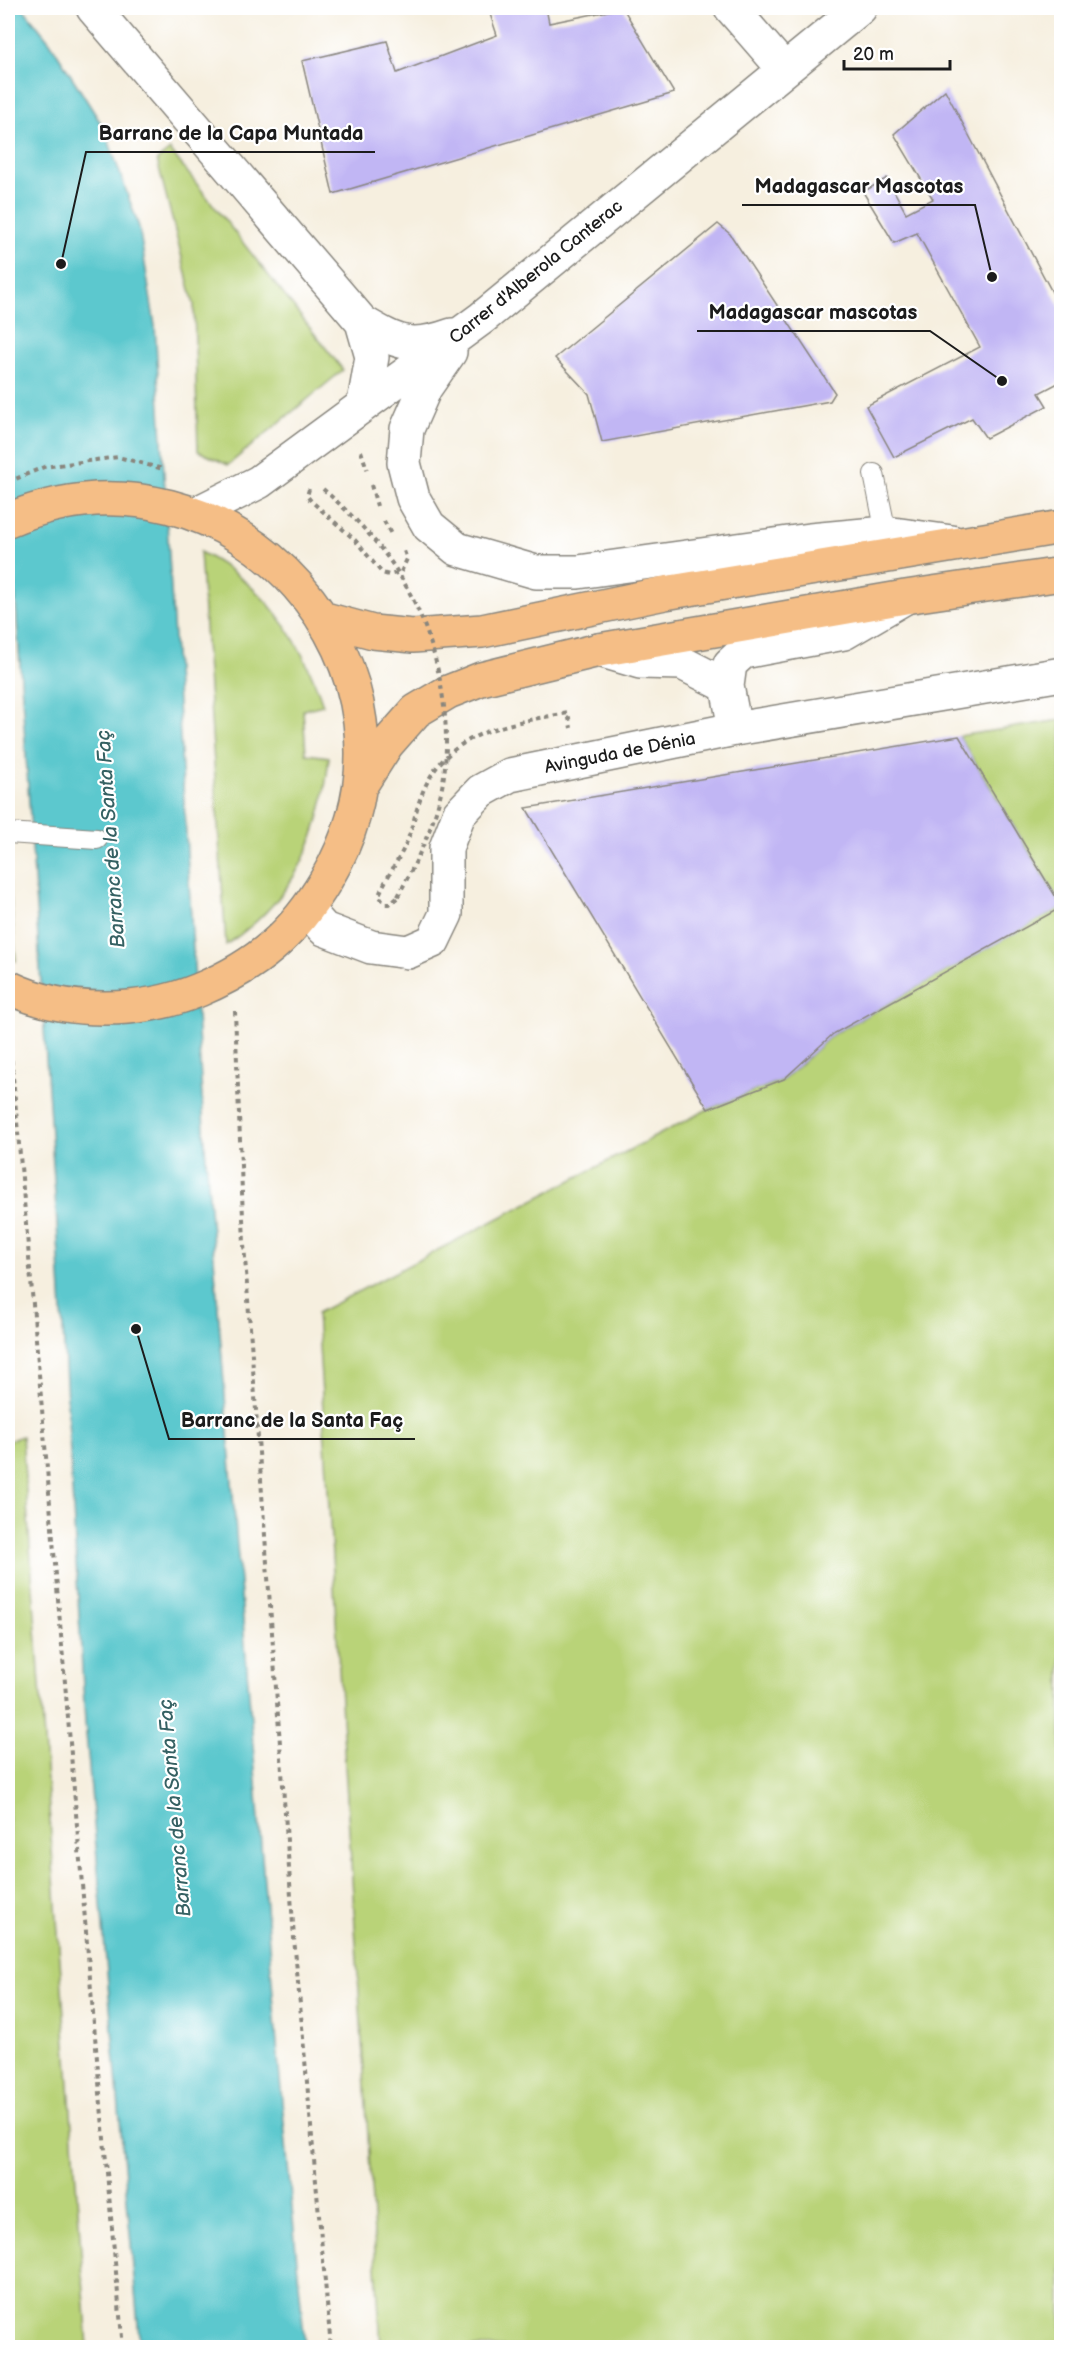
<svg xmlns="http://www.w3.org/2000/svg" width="1069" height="2355" font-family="'Balsamiq Sans',sans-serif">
<rect width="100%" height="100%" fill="#fff"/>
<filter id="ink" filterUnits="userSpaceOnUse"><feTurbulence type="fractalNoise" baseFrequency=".0167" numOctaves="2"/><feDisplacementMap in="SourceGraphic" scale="12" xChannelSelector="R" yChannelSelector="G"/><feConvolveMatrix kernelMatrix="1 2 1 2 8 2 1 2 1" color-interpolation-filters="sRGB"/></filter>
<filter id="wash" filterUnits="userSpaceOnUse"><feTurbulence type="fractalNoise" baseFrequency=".008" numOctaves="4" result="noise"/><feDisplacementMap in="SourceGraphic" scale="24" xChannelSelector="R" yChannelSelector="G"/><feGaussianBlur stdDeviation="1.35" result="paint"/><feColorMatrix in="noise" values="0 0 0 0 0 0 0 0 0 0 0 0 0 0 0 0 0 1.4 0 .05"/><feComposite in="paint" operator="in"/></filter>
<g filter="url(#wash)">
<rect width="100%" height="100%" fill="#f6efdf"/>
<path fill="#b9d378" stroke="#6a784a" stroke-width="1.5" d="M170,150l173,220 -115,95 -30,-14 -4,-146 -37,-145z
M200,552c66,34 100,84 123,153l-20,5 3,44 23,3c-8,82 -33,141 -103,188z
M1061,720v185l-102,-169z
M8,881l1,1 7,79 -8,-4z
M1061,907v1440h-680l-64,-1034 391,-204 76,-30 49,-45z
M22,1436l66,911h-80v-906z"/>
<path fill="#5bc8ce" stroke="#3c7275" stroke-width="1.5" d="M8,8h15l27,34 54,86 35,99 16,99 50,820 74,923 26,278h-165l-55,-625 -27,-482 -50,-756z"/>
<g id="blocks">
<path fill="#c1b6f4" d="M488,8h58l3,15 74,-15 51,85 -341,101 -31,-133 85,-20 10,32 100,-38z
M945,90l117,221v70l-23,12 8,13 -61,32 -14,-20 -78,39 -28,-51 114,-59 -63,-114 -23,10 -31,-51 24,-14 19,35 27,-14 -39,-65z
M718,224l12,10 105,159 -5,8 -228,41 -13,-48 -34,-36z
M959,736l103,171 -229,127 -49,45 -76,30 -182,-301z"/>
</g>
</g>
<g filter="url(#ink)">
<use href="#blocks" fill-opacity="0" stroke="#89867e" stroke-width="1.5"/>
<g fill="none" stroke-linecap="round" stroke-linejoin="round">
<g stroke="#89867e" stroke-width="22">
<path id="service" d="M874,474l12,59
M8,833l89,6"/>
</g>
<g stroke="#89867e" stroke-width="36">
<path id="minor" d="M93,8l269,314 10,35 -8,46
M731,8l53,61
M362,322c36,21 48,28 90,13
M450,352l-25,36 -18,41 -3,34 9,35 16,28 28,23 79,23h42l232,-32 76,-7 66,9
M195,514l64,-32 223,-164 378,-310
M599,650l41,12 42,1 45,23
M735,729l-8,-43 3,-22 13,-12 101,-19 60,-35
M308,911l16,18 47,18 37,5 25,-11 13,-27v-66l13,-34 22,-23 29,-16 225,-46 327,-55"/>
</g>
<g stroke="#89867e" stroke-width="36">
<path id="primary" d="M8,520c223,-95 442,149 318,360 -32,54 -68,85 -127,110 -58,24 -134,25 -191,-3
M325,619l48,13 40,4 69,-5 183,-38 397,-66
M362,783l25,-39 29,-33 32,-19 33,-13 118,-29 306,-53 157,-23"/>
</g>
<path stroke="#89867e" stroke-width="4" stroke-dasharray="4.5 4.5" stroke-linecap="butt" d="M361,451l6,18
M8,482l36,-15 74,-10 45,12
M371,485l6,21
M309,489l-2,7 4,5 44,39 27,33 7,2 12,-3 6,-13 -3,-8
M384,521l8,15
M397,898l-7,6h-5l-6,-9c7,-17 18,-32 26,-49 8,-18 11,-39 19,-57 26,-59 87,-66 144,-76l3,15
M235,1011l9,233 50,694 37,410
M9,1033c40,438 73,876 114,1315"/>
<use href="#service" stroke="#fff" stroke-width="20"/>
<use href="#minor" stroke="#fff" stroke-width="33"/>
<use href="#primary" stroke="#f5be86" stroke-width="33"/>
<path stroke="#89867e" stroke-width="4" stroke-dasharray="4.5 4.5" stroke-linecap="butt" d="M323,489c24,21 46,43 65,69 42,57 63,137 57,208 -4,47 -26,91 -48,132"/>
</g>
</g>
<g text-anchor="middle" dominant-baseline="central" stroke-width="4.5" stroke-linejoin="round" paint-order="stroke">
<g font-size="18" fill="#1c1c1c" stroke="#fff">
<text transform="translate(536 272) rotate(-39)">Carrer d'Alberola Canterac</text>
<text transform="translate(620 753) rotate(-11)">Avinguda de Dénia</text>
</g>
<g font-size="20" font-style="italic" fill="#356163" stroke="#fff">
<text transform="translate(111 839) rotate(-94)">Barranc de la Santa Faç</text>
<text transform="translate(175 1808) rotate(-95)">Barranc de la Santa Faç</text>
</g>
</g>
<path fill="none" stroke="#1c1c1c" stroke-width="2" d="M61 264L86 152H375M992 277L975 205H742M1002 381L930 331H697M136 1329L169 1439H415"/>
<g fill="#1c1c1c" stroke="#fff" stroke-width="2">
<circle cx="61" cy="264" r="6"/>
<circle cx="992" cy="277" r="6"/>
<circle cx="1002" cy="381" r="6"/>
<circle cx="136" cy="1329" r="6"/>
</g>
<g font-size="20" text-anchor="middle" font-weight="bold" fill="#1c1c1c" stroke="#fff" stroke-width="4.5" stroke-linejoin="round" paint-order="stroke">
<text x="231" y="140">Barranc de la Capa Muntada</text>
<text x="859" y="193">Madagascar Mascotas</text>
<text x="813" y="319">Madagascar mascotas</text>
<text x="292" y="1427">Barranc de la Santa Faç</text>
</g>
<rect width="1069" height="2355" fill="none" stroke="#fff" stroke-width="30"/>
<path d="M844 60v9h106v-9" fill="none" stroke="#1c1c1c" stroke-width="3"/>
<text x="853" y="60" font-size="18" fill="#1c1c1c" stroke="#ffffff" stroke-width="4.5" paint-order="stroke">20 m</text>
</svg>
